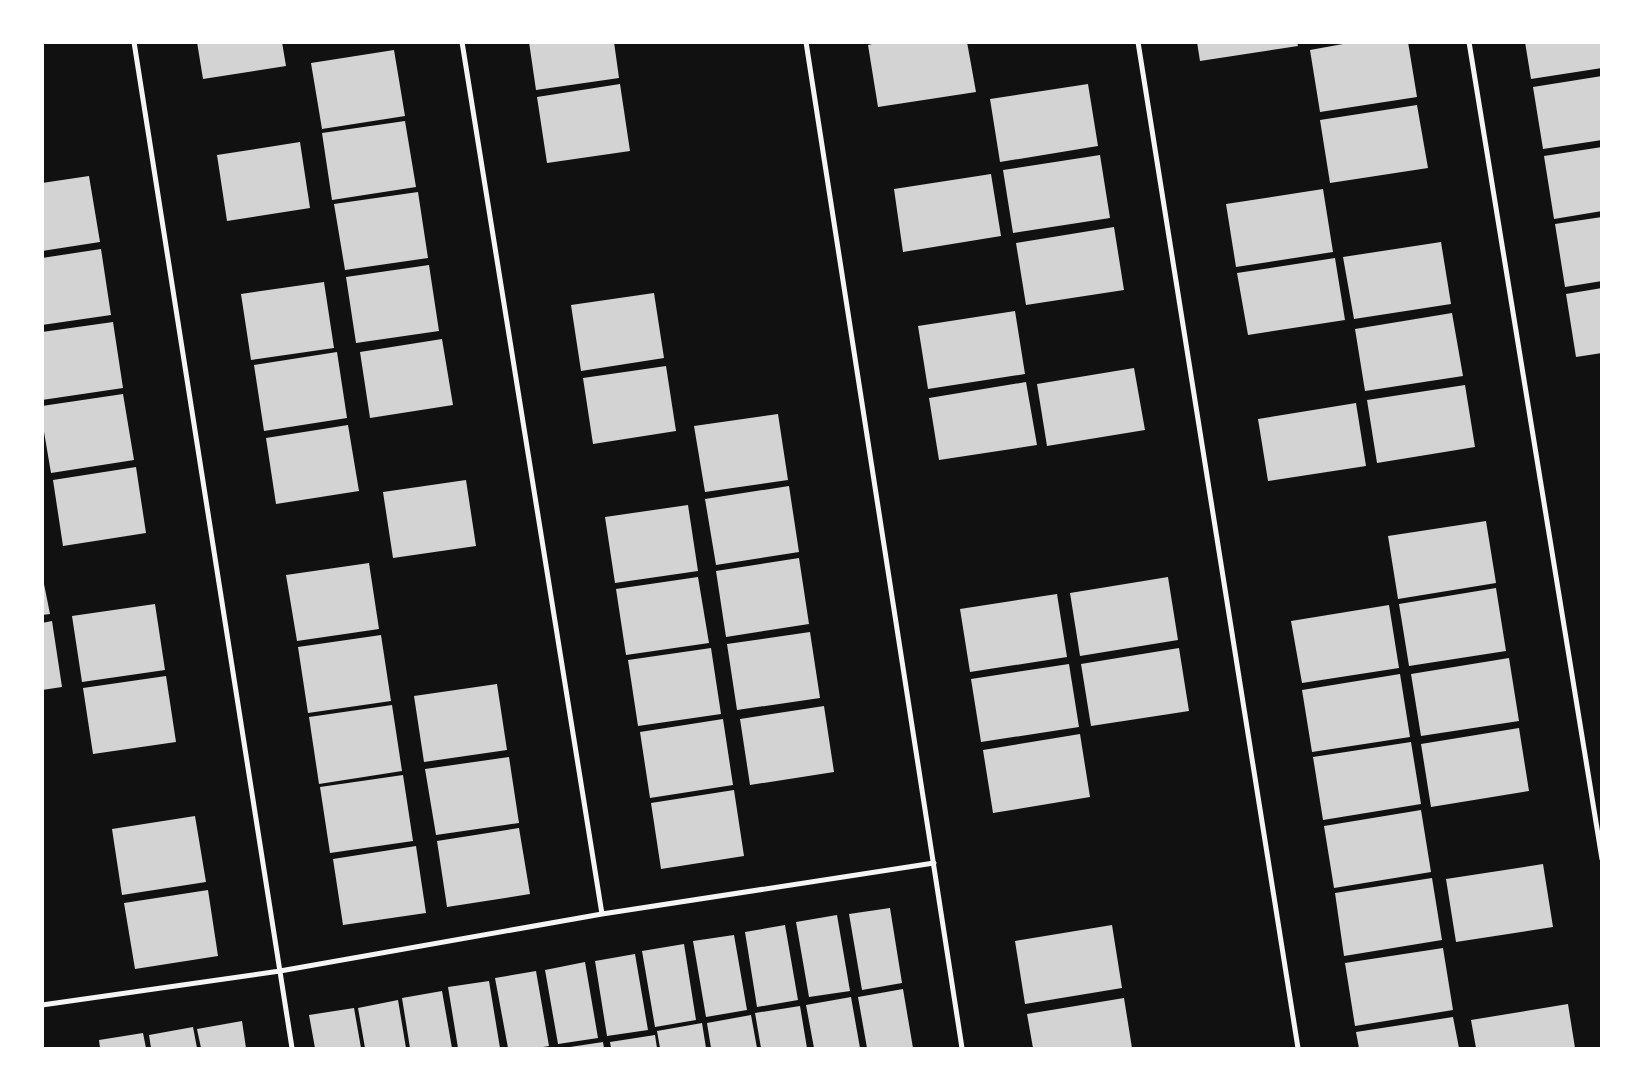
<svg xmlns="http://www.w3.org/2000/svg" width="1644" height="1091" font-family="Poppins,sans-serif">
<rect width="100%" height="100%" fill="#111"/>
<path fill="#d3d3d3" d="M197,42h85l4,24 -83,13z
M529,42h85l5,36 -83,12z
M881,42h86l9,50 -98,15 -10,-62z
M1197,42h100l1,4 -98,15z
M1354,42h54l9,55 -97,15 -10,-62z
M1525,42h77v26l-71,11z
M394,50l11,66 -83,13 -11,-66z
M1602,76v64l-59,9 -10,-62z
M620,84l10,67 -83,12 -10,-66z
M1088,84l10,62 -98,16 -10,-63z
M1417,105l11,63 -98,15 -10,-63z
M405,121l11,66 -84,13 -10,-67z
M300,142l10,66 -83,13 -10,-66z
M1602,147v64l-48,8 -10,-63z
M1100,155l10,63 -97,15 -10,-63z
M991,174l10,62 -98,16 -9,-63z
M89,176l11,66 -58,9v-68z
M1323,189l10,63 -97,15 -10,-63z
M418,192l10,66 -83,12 -11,-66z
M1602,217v64l-37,6 -10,-63z
M1114,227l10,63 -98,15 -10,-62z
M1441,242l10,62 -97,15 -11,-62z
M101,249l10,66 -69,10v-67z
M1335,258l10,62 -97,15 -11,-62z
M429,265l10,66 -83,12 -10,-66z
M324,282l10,66 -83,12 -10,-66z
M1602,288v65l-26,4 -10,-63z
M654,293l10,65 -83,13 -10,-66z
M1015,311l10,63 -97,15 -10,-63z
M1452,313l11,63 -98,15 -10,-62z
M113,322l10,66 -81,12v-68z
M442,339l11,66 -83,13 -10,-66z
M337,352l10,66 -83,13 -10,-66z
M666,366l10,65 -83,13 -10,-66z
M1134,368l11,62 -98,16 -10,-62z
M1026,382l11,63 -98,15 -10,-62z
M1465,385l10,62 -98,16 -10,-63z
M123,394l11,66 -83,13 -9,-53v-14z
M1356,403l10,63 -98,15 -10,-62z
M778,414l10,66 -83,12 -11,-66z
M348,425l11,66 -83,13 -10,-66z
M136,467l10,66 -83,13 -10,-66z
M466,480l10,66 -83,12 -10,-66z
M789,486l10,66 -83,13 -11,-66z
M688,505l10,66 -83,12 -10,-66z
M1486,521l10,62 -98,16 -10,-63z
M799,558l10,66 -83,13 -10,-66z
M369,563l10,66 -82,12 -11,-66z
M42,574l8,40 -8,1z
M698,577l11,66 -83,12 -10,-66z
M1168,577l10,63 -98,16 -10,-63z
M1496,588l10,63 -97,15 -10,-62z
M1057,594l10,63 -97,15 -10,-63z
M155,604l10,66 -83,12 -10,-66z
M1389,605l10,63 -97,15 -11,-62z
M52,621l10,66 -20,3v-67z
M810,632l10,66 -83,12 -10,-66z
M381,635l10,66 -83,12 -10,-66z
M711,648l10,66 -83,12 -10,-66z
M1179,648l10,63 -98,15 -10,-62z
M1509,658l10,63 -98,15 -10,-62z
M1069,664l10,63 -98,15 -10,-63z
M1400,674l10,63 -98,15 -10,-62z
M166,676l10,66 -83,12 -10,-66z
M497,684l10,66 -83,12 -10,-66z
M392,705l10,66 -83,13 -10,-67z
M824,706l10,66 -84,13 -10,-66z
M723,719l10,66 -83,13 -10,-66z
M1519,728l10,63 -98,16 -10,-63z
M1080,734l10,63 -97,16 -10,-63z
M1411,742l10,62 -98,16 -10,-63z
M509,757l10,66 -83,12 -11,-66z
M403,775l10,66 -83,12 -10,-66z
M734,790l10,66 -83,13 -10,-66z
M1421,810l10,62 -97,16 -10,-62z
M195,816l11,66 -84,13 -10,-66z
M519,828l11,66 -83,13 -10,-66z
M416,846l10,67 -83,12 -10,-66z
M1543,864l10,63 -97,15 -10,-63z
M1432,878l10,62 -98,16 -9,-63z
M208,890l10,66 -83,13 -11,-66z
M890,908l12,75 -40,7 -13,-76z
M837,915l13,76 -41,6 -13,-75z
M785,925l13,75 -41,7 -12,-75z
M1112,925l10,63 -97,16 -10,-63z
M734,935l13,75 -41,7 -13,-76z
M684,944l12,76 -41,7 -13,-76z
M1443,948l10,62 -98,16 -10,-63z
M635,954l13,76 -41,6 -12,-75z
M585,962l13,76 -40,6 -13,-74z
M536,971l13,75 -12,2h-29l-13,-70z
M489,981l11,67h-42l-10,-61z
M903,989l10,59h-46l-9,-51z
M442,991l10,57h-42l-8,-50z
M851,997l9,51h-46l-8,-43z
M1124,998l8,50h-99l-6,-34z
M398,1000l8,48h-41l-7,-40z
M1568,1004l7,44h-99l-5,-28z
M800,1006l7,42h-46l-6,-35z
M354,1008l7,40h-46l-6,-33z
M751,1015l6,33h-46l-4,-25z
M1453,1017l6,31h-100l-3,-16z
M242,1021l4,27h-45l-4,-19z
M702,1023l4,25h-46l-3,-17z
M193,1027l4,21h-46l-2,-13z
M143,1033l3,15h-46l-1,-8z
M655,1035l2,13h-46l-1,-6z
M603,1042l1,6h-33l-1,-1z"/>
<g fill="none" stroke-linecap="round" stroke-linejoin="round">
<path stroke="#f5f5f5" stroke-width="5" d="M134,42l158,1006
M462,42l140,872
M806,42l156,1006
M1138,42l160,1006
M1469,42l133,817
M42,1005l238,-34 322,-57 332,-51"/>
</g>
<rect width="1644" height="1091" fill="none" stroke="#ffffff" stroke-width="88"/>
</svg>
